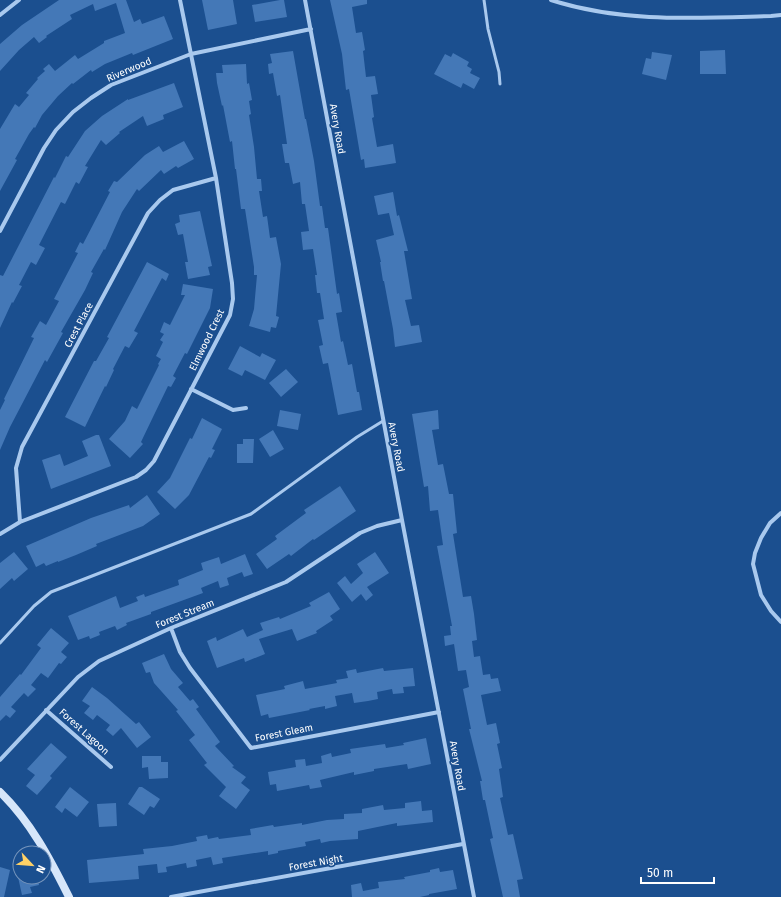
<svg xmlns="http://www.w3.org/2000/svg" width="781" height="897" font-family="'Fira Sans',sans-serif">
<rect width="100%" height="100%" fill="#1b4f8f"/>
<path fill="#4478b7" d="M59,0h67l8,22 6,-3 2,5 22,-8 9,23 -40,16 -1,-2 -27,11 -13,8 -1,-2 -18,14 -1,-1 -14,13 -16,19 -7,13 -1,-1 -5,7 -14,25 2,1 -17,31v-62l15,-25 4,3 10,-12 -3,-2 12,-14 -1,-1 8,-7 -2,-2 6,-5 6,7 20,-16 3,4 26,-16v-2l21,-8 -9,-30 -21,8 -2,-7 -23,11 2,4 -26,17 1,1 -8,6 -5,-6 -15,13 -19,21v-27l22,-19z
M202,0h31l4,24 -29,6z
M280,0h4l3,17 -32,5 -3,-17z
M330,0h37v4l-15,3 4,26 6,-1 3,18 -2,1 3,26 9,-1 3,18 -7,1 3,22 -2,1 5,29 16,-3 3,19 -31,5 -1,-9 -3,1 -12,-71 -3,1 -4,-36z
M725,50l1,24h-26v-23z
M293,51l12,68h1l8,42 6,45h2l3,22h3l9,66 2,-1 3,19 -6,1 5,29 2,-1 5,24 4,-1 5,28h2l3,18 -24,5 -10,-52 -5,1 -4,-18 4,-1 -5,-25 6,-1 -4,-26h-3l-2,-18h2l-4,-26 -10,1 -2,-18 8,-1 -4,-27h-3l-2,-22 -7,2 -4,-21h-4l-3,-19h5l-7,-49 -3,1 -4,-23 -4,1 -1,-10 4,-1 -2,-9z
M652,52l20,3 -6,25 -24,-6 4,-16 5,1z
M453,53l16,9 -2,4 5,3 -2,4 10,5 -6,11 -11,-6 -2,5 -27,-14 11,-20 6,3z
M246,64l1,20 2,-1 3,17 -3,1 2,13 -2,1 5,32 3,32h4l1,12h-3l4,26 4,-1 3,22 6,-1 5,27 -5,52 3,1 -3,11 -5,-1 -1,5 -21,-6 5,-17 3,-34h-3v-8l-9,-58h-4l-5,-40h-1l-3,-28 -2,1 -7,-37 -1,1 -5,-23 -1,-10h7l-1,-8z
M174,83l9,24 -20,8 1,4 -17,7 -4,-10 -24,16 1,1 -14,12 -5,-5 -16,26 3,1 -9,17 -3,-2 -11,22 -4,-2 -22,43 6,3 -9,17 -5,-3 -12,23 3,1 -9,17 -1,-1 -12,26v-53l3,1 51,-99 1,1 11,-22 2,1 17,-26 17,-15 26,-17v1z
M184,141l10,18 -16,9 -2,-2 -12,8 -3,-4 -22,21 -2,-2 -15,23 -17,38 -1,-1 -13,23 2,1 -8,17 -24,42 2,1 -16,29 -2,-2 -35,67 -10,23v-40l5,-10 -1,-1 30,-61 -3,-1 9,-16 6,4 13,-24 -5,-2 24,-46 -3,-1 5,-10 3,2 27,-52 -2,-1 6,-10 3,1 28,-27 14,-9 4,6z
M393,192l4,24 2,-1 9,36h-4l8,48 -7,1 6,26 8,-1 3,17 -27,5 -2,-18 -9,-48h-1l-3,-19h1l-5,-22 18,-5 -5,-22 -11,2 -4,-19z
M200,211l12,55 -4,1 2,8 -22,4 -3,-17h3l-5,-28 -5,1 -3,-11 5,-2 -1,-7z
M147,262l22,12 -3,7 -4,-3 -28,53 4,2 -9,15 -4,-2 -12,23 1,1 -8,17 -1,-1 -20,41 -20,-10 29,-56h2l13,-23 -2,-1z
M183,284l30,5 -3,19 -23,46 -2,-1 -12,23 3,2 -5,9 -3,-1 -15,31 -12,25 2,2 -13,14 -21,-19 16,-18 7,-15 5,3 22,-44 -1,-1 3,-5 -5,-3 7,-14 -3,-2 4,-6 -4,-2 4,-10 6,3 15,-30h-4z
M240,346l20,11 2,-4 14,7 -11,20 -20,-10 -3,6 -14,-7z
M286,369l12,13 -17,15 -12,-14z
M280,410l21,4 -3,16 -21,-4z
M438,410l1,19 -7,1 6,35 5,-1 6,30h4l4,39 -4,1 10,63 8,-1 3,18 3,26 -5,1 2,16 6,-1 3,19 7,-1 1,5 7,-1 3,13 -20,4 6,30 9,-2 4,20 -3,1 5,24 -3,1 4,28 -3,1 8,37 5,-1 10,45 -6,1 3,17h-17l-13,-58 3,-1 -8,-38h-2l-3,-19h2l-13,-52h2l-8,-40 6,-2 -3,-17 -8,1 -4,-27 -9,2 -1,-10 7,-1 -1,-9h2l-15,-80 6,-1 -5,-35 -8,1 -2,-25 -4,1 -12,-73z
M202,418l20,11 -10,20 3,1 -4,8 -2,-1 -20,38 -14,14 -18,-17 13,-14 20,-40 2,1z
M273,430l11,19 -14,8 -11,-18z
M96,435h3l12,31 -60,23 -9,-29 18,-6 4,12 24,-10 -6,-15z
M243,439h11l-1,24h-16v-19h6z
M340,486l16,25 -42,29 -1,-1 -22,17 -2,-2 -22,15 -11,-15 21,-15 -2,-3 31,-23 -2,-3z
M147,495l13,19 -17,12 -47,18 1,2 -21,9 -18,7v-1l-12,5 -2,-3 -8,4 -10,-21 65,-28 38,-13 1,3z
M14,552l14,17 -14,12 -2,-3 -12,11v-26z
M375,552l14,21 -22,14 6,8 -7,6 -5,-7 -9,8 -15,-19 8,-7 6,8 12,-11 -6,-9z
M245,554l8,20 -9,3 -2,-5 -15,6 2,7 -9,3 -2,-7 -17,7 2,5 -52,19v2l-25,9 1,2 -10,5 -2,-4 -16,6 1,3 -10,4 -1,-3 -11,4 -10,-24 48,-20 4,12 18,-7 -2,-4 8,-3 1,3 34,-12 -1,-5 25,-10 -2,-7 18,-6 2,7z
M329,592l11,17 -10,7 3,4 -17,11 1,2 -20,8 -5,-12 -33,10 6,15 -20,8 -1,-4 -27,10 -10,-27 9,-4 1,4 26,-12 4,8 16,-7 -3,-7 19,-6 1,2 31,-13 -2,-3z
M51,628l18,15 -8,9 6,5 -6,7 -2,-1 -11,15 -7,-5 -10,12 5,4 -8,8 -4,-4 -13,14 5,4 -6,7 -4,-3 -6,6v-24l20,-23 1,1 20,-27 -4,-3z
M164,654l7,15 12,14 -5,4 12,14 3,-2 6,8 -3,2 24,33 -5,4 19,20 -2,1 14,10 -5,6 9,7 -14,19 -17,-13 7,-9 -22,-22 3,-2 -18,-23 6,-5 -19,-24 2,-1 -24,-27 -4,-11 -4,1 -4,-10z
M383,668l1,3 29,-3 2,18 -12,1 1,6 -11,1 -1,-5 -15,3 1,7 -10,2 -14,2 -2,-10 -17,3 2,10 -12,3v-3l-16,3 1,1 -41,8 -1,-4 -7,2 -5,-21 29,-6 -1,-3 19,-5 2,8 32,-6 -1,-3 12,-2 -2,-7 10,-2 1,4z
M92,687l15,11 29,26 3,-2 12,15 -14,11 -16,-20 -8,8 -7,-6 4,-5 -13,-10 -4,5 -9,-7 6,-7 -8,-5z
M426,738l5,26 -23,5 -1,-5 -33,5v2l-20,4v-3l-34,8 2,7 -12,2 -1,-4 -32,6 -1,-7 -6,1 -2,-13 28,-5 -1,-7 10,-1 1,7 16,-3 -1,-7 10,-3 1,4 19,-4 -1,-4 35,-5 1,4 18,-3 -1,-2z
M51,743l16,14 -17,19 2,2 -15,17 -11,-9 9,-11 -8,-6z
M142,756h19v6h7v16l-19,1 -1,-12 -6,1z
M70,787l19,15 -12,15 -12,-9 -3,5 -7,-6z
M139,787h3l18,12 -6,9 -4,-2 -6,9 -16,-11z
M421,801l1,10 10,-1 1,12 -36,4v-3l-39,8v8l-28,2 -9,2 -1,-4 -15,3 1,4 -28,5v2l-10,2v-4l-46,7 1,5 -10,2 -2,-8 -15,3 1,6 -10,2 -1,-5 -20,4 1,5 -9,1 -1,-9 -19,2 1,13 -50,4 -2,-23 57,-6 -1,-5 29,-3 25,-5 -1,-4 11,-2 1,4 10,-2 1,2 32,-4 -1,-6 23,-4 1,2 28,-4v2l25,-5 17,-1v-5l18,-1v-4l21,-4 1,5 21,-2v-5z
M116,803l1,23 -18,1 -2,-23z
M0,867l10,3 -6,27h-4z
M439,868l1,4 13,-2 4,19 -28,5v1l-9,2h-68l-1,-12 10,-2 2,8 16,-3 -1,-6 27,-3 -1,-2 26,-5v-2z
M18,877h19l2,8 -9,2 2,6 -10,2z"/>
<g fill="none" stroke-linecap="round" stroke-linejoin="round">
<path stroke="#a9c9ee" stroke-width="3" d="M484,0l4,29 11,43 1,12
M0,643l34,-37 17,-14 200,-78 106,-77 26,-16"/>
<path stroke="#a9c9ee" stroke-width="4" d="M305,0l97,520 72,377
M551,0c71,23 146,18 220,16l10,-1
M0,15l19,-15
M0,231l44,-83 12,-18 17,-18 18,-14 20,-13 80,-31 120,-25
M191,389l42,21 13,-2
M781,513l-11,10 -9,15 -6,15 -2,11 8,31 10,16 10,11
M20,522l-4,-54 6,-21 126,-234 12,-13 13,-10 43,-12
M0,534l20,-12 116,-45 10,-7 8,-9 76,-146 3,-16 -1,-16 -16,-105 -36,-178
M171,628l9,24 10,16 61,80 188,-36
M46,710l65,57
M0,760l78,-83 21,-16 72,-33 115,-46 74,-49 17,-7 25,-6
M171,897l292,-53"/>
<path stroke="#d6e6fa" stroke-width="8" d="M0,792c31,30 50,67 69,105"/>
</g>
<g text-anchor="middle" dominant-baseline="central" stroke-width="3.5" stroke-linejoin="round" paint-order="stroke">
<g font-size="10" fill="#fff" stroke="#1b4f8f">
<text transform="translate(129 70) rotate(-23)">Riverwood</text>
<text transform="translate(337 129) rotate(80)">Avery Road</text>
<text transform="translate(79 325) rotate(-62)">Crest Place</text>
<text transform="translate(207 340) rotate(-64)">Elmwood Crest</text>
<text transform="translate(396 447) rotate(79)">Avery Road</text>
<text transform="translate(185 614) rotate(-22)">Forest Stream</text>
<text transform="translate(84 732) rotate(42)">Forest Lagoon</text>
<text transform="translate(284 733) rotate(-11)">Forest Gleam</text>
<text transform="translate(457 766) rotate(80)">Avery Road</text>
<text transform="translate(316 863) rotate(-10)">Forest Night</text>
</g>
</g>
<g transform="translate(32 865) rotate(116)"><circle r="19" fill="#1b4f8f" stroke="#7695bc"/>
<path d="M0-3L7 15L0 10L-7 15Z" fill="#ffd166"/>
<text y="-6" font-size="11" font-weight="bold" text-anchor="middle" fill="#ffffff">N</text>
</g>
<path d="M641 877v6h73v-6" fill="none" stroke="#ffffff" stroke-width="2"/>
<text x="647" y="877" font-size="12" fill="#ffffff" stroke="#1b4f8f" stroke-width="3" paint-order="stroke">50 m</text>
</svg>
